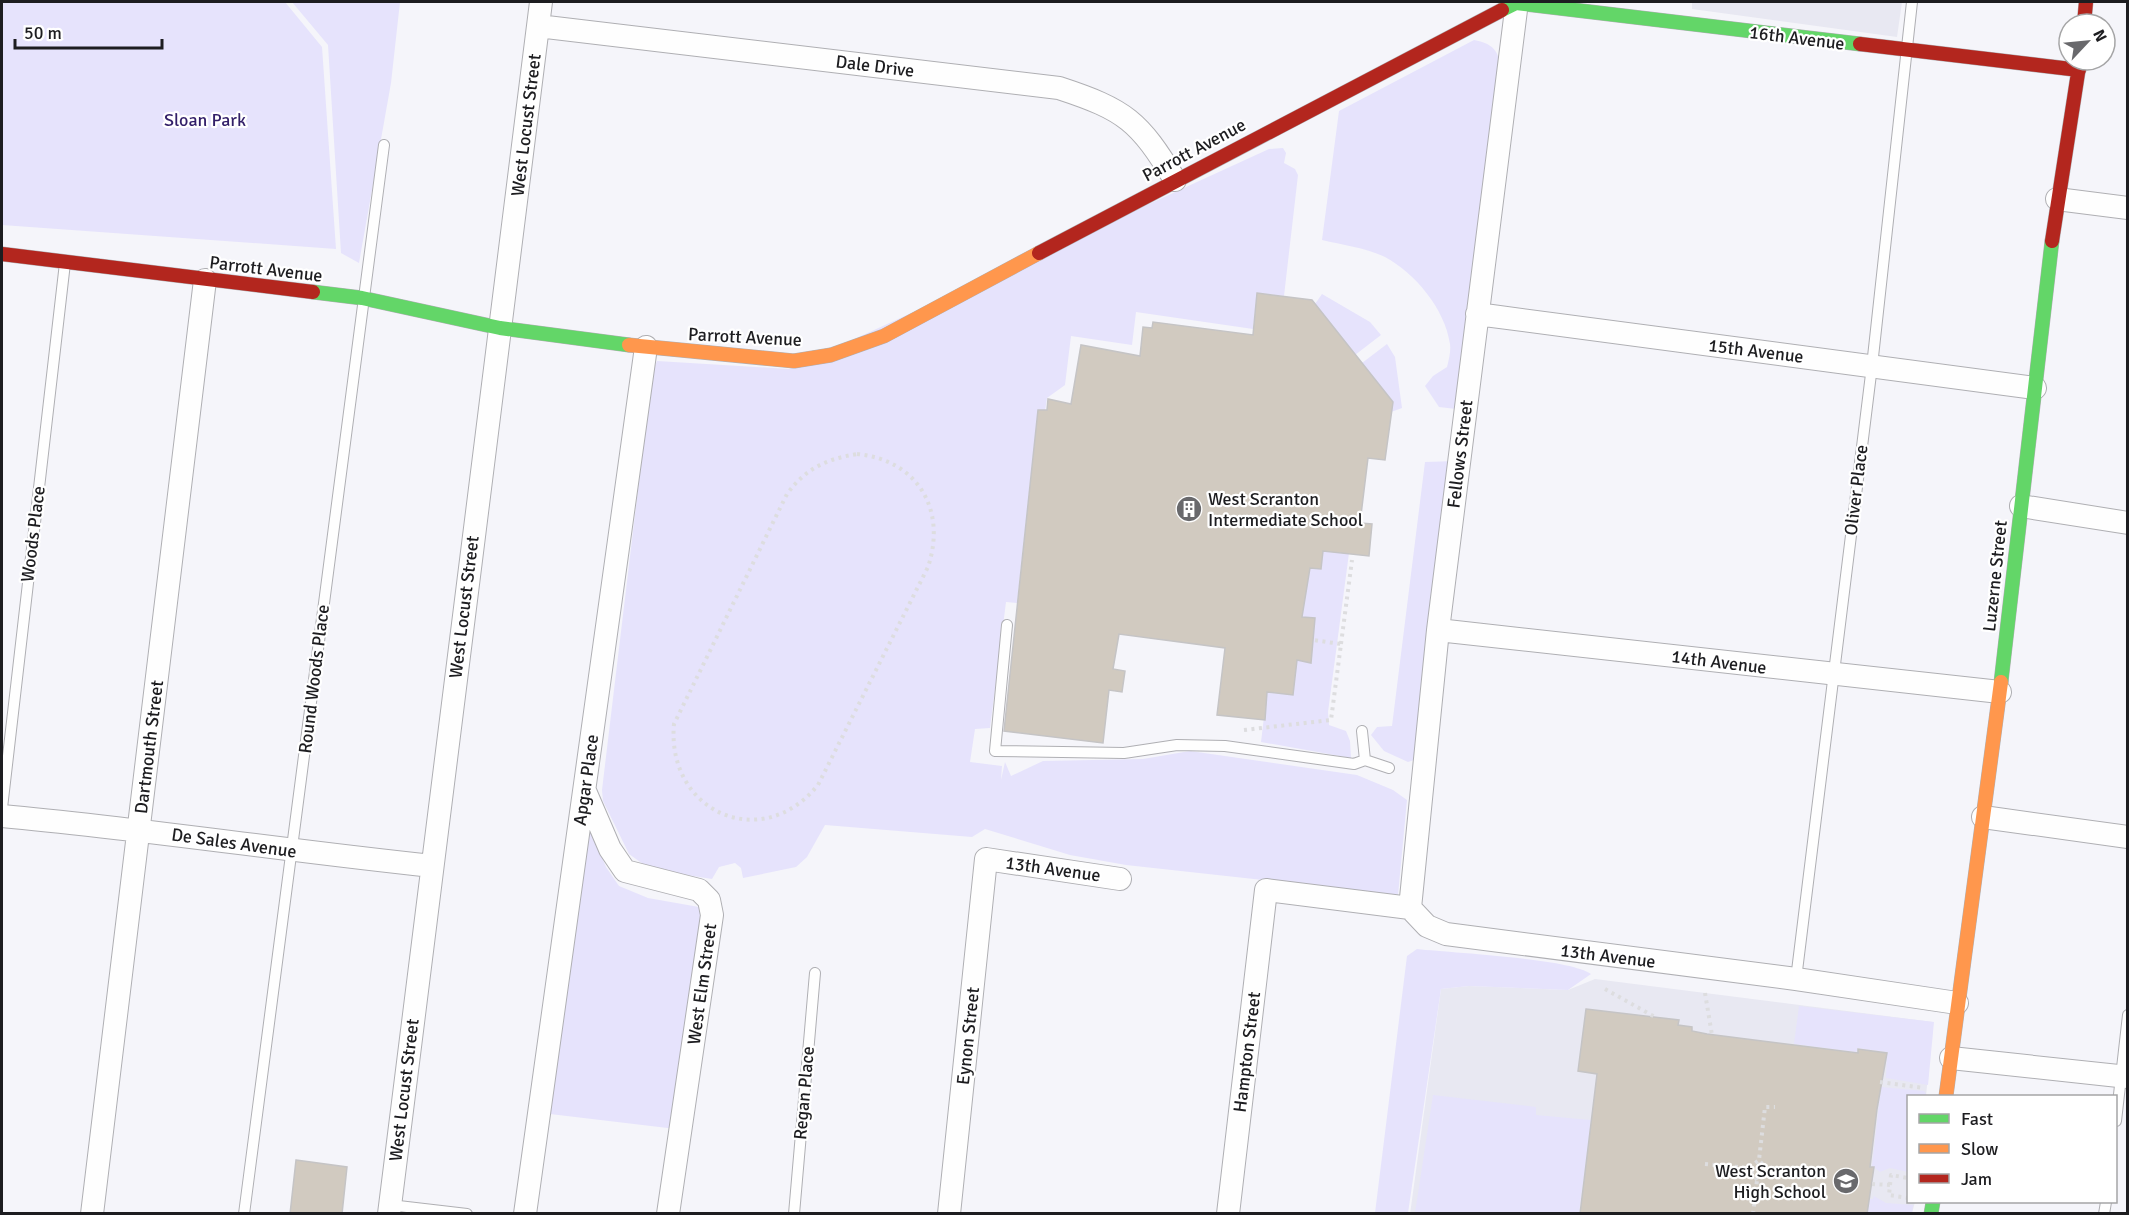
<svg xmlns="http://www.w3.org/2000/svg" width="2129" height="1215" font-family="Signika,sans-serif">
<rect width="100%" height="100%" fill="#f5f5fa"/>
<path fill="#e8e8f2" d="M1692,2h210l-5,35 -205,-28z
M1595,979l338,43 -7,74h-18v106h7l-3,11 -502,1 31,-225 28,-3 99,4z"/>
<path fill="#e6e3fc" d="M2,2h283l37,45 14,202 -334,-24z
M292,2h108l-9,81 -32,180 -18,-10 -13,-208z
M1474,40c12,2 23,7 25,20l-43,349 -17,-2 -14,-21 8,-10 14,-9c2,-8 4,-16 3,-23 -5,-35 -35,-71 -65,-87 -18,-9 -43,-12 -63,-17l17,-129z
M1283,148l3,5 -2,10 11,6 3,6 -14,121 -27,-3 -4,36 -117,-17 -4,33 -61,-9 -6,49 -18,13 -2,13 -7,-1 -21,193 -11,-1 -16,126 -15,1 -5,33 32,4 -1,14 4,-18 6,14 32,-15 100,-2 47,-8 167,24 36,15 14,10 -9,95 -272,-30 -56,-10 -85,-26 -13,8 -147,-12 -18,32 -11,10 -53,11 -2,-10 -6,-5 -16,4 -7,12 -62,-10 -21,-15 -26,-53 -1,-11 50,-417 5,-12 132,8 480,-220z
M1322,294l48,28 11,13 -26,20 -40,-51z
M1387,344l8,13 7,51 -11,4 -29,-49z
M1456,461l-33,296 -15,5 -24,-11 -13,-16 6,-8 15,-1 33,-264z
M1323,551l26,2 -21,159 1,13 17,6 4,10 1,17 -90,-16 6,-50 26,3 4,-35 14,2 4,-43 -13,-2 8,-49 11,1z
M586,818l20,49 13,19 29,12 51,9 3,6 -26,216 -126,-15z
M1417,949c34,4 151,9 174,25l-23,16 -99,-4 -28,3 -33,224h-33l32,-257z
M1799,1006l135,16 -6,63 -42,-7 1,-26 -29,-4 -2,4 -62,-8z
M1881,1087l43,4 2,3v2h-18v76l-18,-4 -10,4 -8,-6z
M1433,1095l103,12v8l55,5 -12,93h-164z
M1874,1196l12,7 27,2 -1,8h-44l2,-14h3z"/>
<path fill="#d1cac0" stroke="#c5c4c5" stroke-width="1.5" d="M1257,293l55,7 81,102 -8,58 -17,-2 -8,65 12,1 -3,32 -46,-5 -2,18 -11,-1 -8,49 13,1 -4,45 -14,-3 -4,35 -26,-3 -2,28 -48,-5 8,-67 -106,-14 -6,35 12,2 -3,21 -13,-2 -6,53 -99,-12 34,-321h9l1,-11 23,5 10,-59 59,11 3,-29 9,1 1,-6 100,13z
M1586,1009l93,11 -1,5 14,2v4l15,3 151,19v-4l29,4 -10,56 -7,58h4l-7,47h-287l17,-140 -19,-3z
M296,1160l51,7 -5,47h-52z"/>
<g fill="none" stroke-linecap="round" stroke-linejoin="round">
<g stroke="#afafb3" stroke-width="12">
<path id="lane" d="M1007,625l-12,126 129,2 53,-8 48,1 129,18 11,-4
M1362,731l3,29 24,8
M2,808l63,-545
M1796,979l76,-613 40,-364
M2116,1121l12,-106
M390,1205l77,9
M244,1214l140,-1069
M794,1214l21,-241
M2104,1214l2,-12"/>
</g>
<g stroke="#afafb3" stroke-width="24">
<path id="street" d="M538,26l521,62c67,22 80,33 116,92
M2057,199l71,9
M1477,314l558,74
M2021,506l107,17
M1438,630l562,62
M585,791l25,58 15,22 74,19 10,10 3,15 -44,299
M2,816c143,13 286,35 430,50
M1983,817l145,20
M1410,908l28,-278 79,-628
M1951,1058l177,19
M92,1214l113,-934
M389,1214l152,-1212
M525,1214l121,-867
M949,1214l37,-355 134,20
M1228,1214l38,-324 144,18 17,18 19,8 350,45 161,24"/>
</g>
<g stroke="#afafb3" stroke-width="15">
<path id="fast" d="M1502,10l14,-7 344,41
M313,292l49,6 138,30 129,17
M2001,682l51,-441
M1931,1214l2,-12"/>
</g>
<g stroke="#afafb3" stroke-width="15">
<path id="slow" d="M629,345l165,16 37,-6 53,-19 155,-83
M1946,1096l55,-414"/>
</g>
<g stroke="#afafb3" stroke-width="15">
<path id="jam" d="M2084,24l2,-22
M1860,44l219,26
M2052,241l28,-181
M1039,253l463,-243
M2,254l311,38"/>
</g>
<path stroke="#dddddf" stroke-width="4" stroke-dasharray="3 4.5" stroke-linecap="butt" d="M857,454c61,6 90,56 71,113l-110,218c-57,70 -152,26 -144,-61l113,-230c18,-25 39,-35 70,-40z
M1341,644l11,-84
M1244,730l87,-10 10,-76 -28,-4
M1605,989l50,28
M1705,993l7,42
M1880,1082l44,6
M1705,1164l44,4
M1767,1170l-8,-10 6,-53h10
M1757,1180l-8,-12 10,-8
M1872,1184l18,1 -1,10 19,3
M1890,1185l1,-10 17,3
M1753,1214l4,-34 10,-10 35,5"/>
<use href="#lane" stroke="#fefefe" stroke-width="10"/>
<use href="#street" stroke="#fefefe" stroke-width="22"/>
<use href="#fast" stroke="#63d668" stroke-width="14"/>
<use href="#slow" stroke="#ff974d" stroke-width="14"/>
<use href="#jam" stroke="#b3261e" stroke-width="14"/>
</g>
<defs>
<g id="building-disc" transform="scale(1.35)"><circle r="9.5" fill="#69696c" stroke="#fff"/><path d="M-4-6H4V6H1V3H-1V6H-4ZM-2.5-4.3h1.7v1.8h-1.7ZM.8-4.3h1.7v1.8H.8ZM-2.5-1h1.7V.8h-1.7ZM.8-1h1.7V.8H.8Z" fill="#fff"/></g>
<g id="school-disc" transform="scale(1.35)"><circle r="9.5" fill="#69696c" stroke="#fff"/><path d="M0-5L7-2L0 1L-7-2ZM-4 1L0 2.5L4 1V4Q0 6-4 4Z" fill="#fff"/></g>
</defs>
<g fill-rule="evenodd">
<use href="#building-disc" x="1189" y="509"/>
<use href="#school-disc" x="1846" y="1181"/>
</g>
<g text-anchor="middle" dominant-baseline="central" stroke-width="4.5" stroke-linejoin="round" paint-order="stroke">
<g font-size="18" fill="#1d1d20" stroke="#fff">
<text transform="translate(1797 38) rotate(7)">16th Avenue</text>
<text transform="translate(875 66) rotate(7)">Dale Drive</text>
<text transform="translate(526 125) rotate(-83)">West Locust Street</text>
<text transform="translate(1194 150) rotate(-28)">Parrott Avenue</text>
<text transform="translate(266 269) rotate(7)">Parrott Avenue</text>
<text transform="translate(745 337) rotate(3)">Parrott Avenue</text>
<text transform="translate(1756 351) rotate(7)">15th Avenue</text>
<text transform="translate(1460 454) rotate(-83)">Fellows Street</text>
<text transform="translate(1856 490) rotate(-83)">Oliver Place</text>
<text transform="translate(33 534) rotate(-83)">Woods Place</text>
<text transform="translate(1995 576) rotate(-84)">Luzerne Street</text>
<text transform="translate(464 607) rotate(-83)">West Locust Street</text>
<text transform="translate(1719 662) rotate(7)">14th Avenue</text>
<text transform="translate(314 679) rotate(-83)">Round Woods Place</text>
<text transform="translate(149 747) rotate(-83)">Dartmouth Street</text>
<text transform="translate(586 780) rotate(-82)">Apgar Place</text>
<text transform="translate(234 843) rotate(8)">De Sales Avenue</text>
<text transform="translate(1053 869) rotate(8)">13th Avenue</text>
<text transform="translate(1608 956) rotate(7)">13th Avenue</text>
<text transform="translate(702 984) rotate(-82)">West Elm Street</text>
<text transform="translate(968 1036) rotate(-84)">Eynon Street</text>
<text transform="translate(1247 1052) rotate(-83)">Hampton Street</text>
<text transform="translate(404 1090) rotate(-83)">West Locust Street</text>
<text transform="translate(804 1093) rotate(-85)">Regan Place</text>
</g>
<g font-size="18" fill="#321f68" stroke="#fff">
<text x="205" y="120">Sloan Park</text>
</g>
<g font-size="18" fill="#1d1d20" stroke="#fff" text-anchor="start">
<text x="1208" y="499">West Scranton<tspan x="1208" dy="21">Intermediate School</tspan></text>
<text x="1826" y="1171" text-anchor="end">West Scranton<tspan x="1826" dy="21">High School</tspan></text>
</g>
</g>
<rect width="2129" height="1215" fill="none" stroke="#1d1d20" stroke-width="6"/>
<rect x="1907" y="1095" width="210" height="108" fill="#ffffff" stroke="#a5a5a6" stroke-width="1.5"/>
<rect x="1919" y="1114" width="30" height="9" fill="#63d668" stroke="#a5a5a6" stroke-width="1.5"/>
<text x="1961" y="1125" font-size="18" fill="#1d1d20">Fast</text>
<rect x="1919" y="1144" width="30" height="9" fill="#ff974d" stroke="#a5a5a6" stroke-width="1.5"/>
<text x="1961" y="1155" font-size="18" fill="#1d1d20">Slow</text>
<rect x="1919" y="1174" width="30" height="9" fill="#b3261e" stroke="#a5a5a6" stroke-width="1.5"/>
<text x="1961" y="1185" font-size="18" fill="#1d1d20">Jam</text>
<g transform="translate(2087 42) rotate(64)"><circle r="28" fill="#ffffff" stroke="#a5a5a6" stroke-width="1.5"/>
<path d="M0-4.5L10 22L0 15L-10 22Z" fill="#69696c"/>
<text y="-9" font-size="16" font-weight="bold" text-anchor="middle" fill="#1d1d20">N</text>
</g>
<path d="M15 39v9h147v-9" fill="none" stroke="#1d1d20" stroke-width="3"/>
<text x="24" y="39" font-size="18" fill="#1d1d20" stroke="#ffffff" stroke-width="4.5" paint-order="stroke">50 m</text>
</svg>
